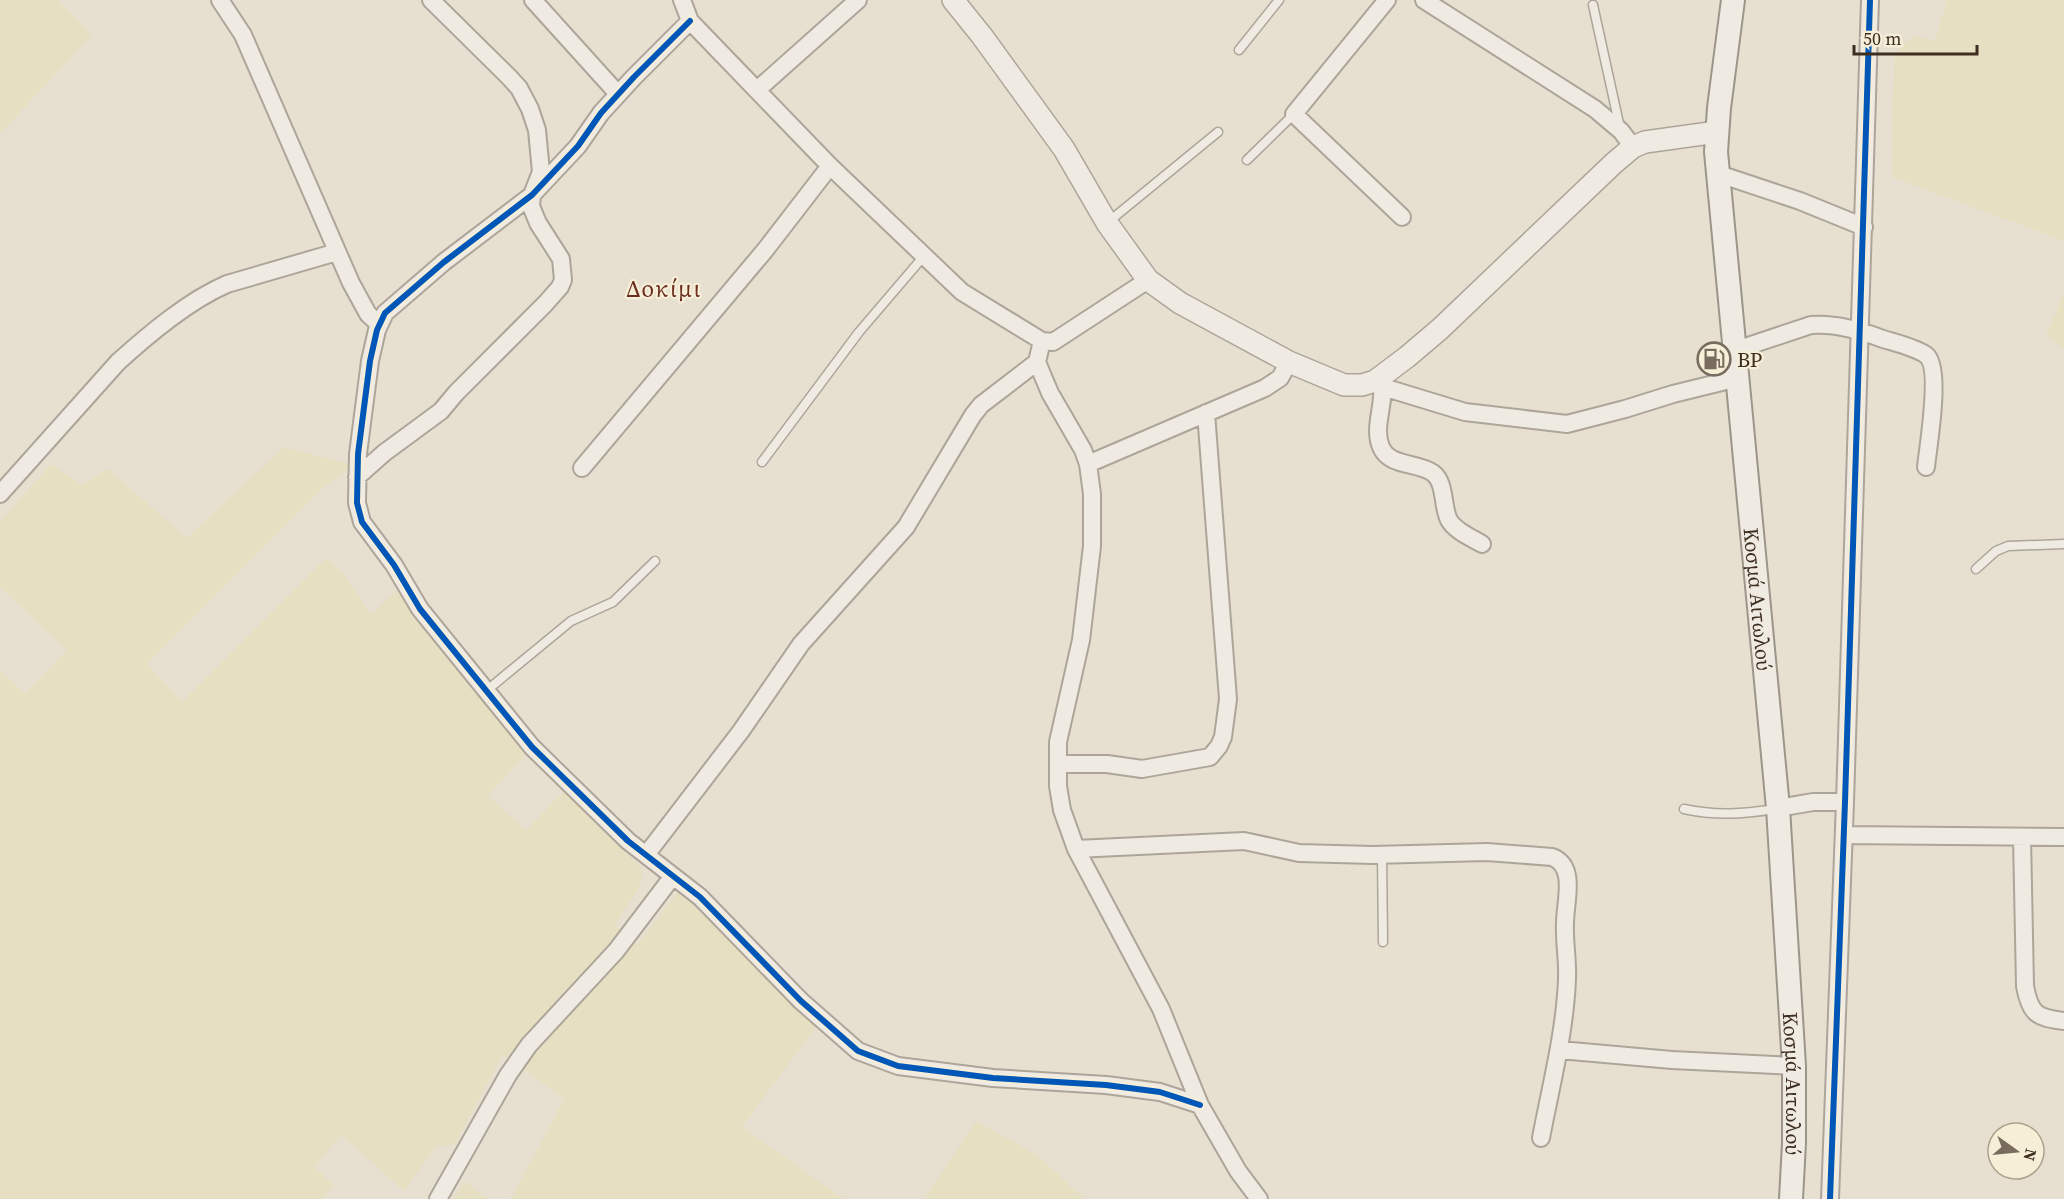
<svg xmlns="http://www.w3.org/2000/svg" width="2064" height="1199" font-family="'Source Serif 4',serif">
<rect width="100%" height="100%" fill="#e7e0d1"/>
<path fill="#e6dfc2" d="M0,0h58l34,35 -92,99z
M1947,0h117v241l-172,-64v-65l3,-58 9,-11 11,-8 20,6z
M2064,294v55l-18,-14z
M284,447l69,18 -30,23 -176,176 35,38 144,-144 18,16 27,40 33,-31 126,167 -42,46 38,34 41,-42 76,82 -4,18 -24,37 23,19 41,-53 18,14 122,118 -77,104 102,72h-333l53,-100 -61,-45 -48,90 -19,3 -32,44 -63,-56 -27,32 20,18 -12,14h-322v-529l25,24 42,-44 -67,-63v-65l51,-58 31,21 26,-16 79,69z
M976,1121l63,35 45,43h-160z
M464,1181l25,18h-35z"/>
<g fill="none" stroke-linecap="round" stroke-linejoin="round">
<g stroke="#ada599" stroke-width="11">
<path id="service" d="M1593,5l27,123
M1239,50l40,-50
M1247,160l47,-46
M1107,223l111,-91
M762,462l97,-130 65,-76
M1976,569l20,-18 12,-5 56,-2
M486,691l85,-70 42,-19 42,-41
M1684,809c33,7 58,5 92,0
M1382,854l1,88"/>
</g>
<g stroke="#ada599" stroke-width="20">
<path id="minor" d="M220,0l23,35 108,248 17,31 11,10
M533,0l85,94
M682,0l8,21 140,145 132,126 80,49 11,1 95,-62
M1387,0l-93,114 108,103
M1424,0l171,109 26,22 12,16
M690,21l-56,56 -33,36 -23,33 -46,49 -88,67 -59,51 -8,17 -7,31 -12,93 -1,49 5,19 32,43 26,44 112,138 96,94 72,56 101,104 57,50 40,15 95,12 113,7 54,7 40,13
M757,90l101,-90
M1719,174l81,27 64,26
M1042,341l-5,21 13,31 33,57 5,14 4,30v52l-11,94 -23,102v44l4,24 14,39 85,160 39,96 38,66 21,28
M1736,350l75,-25c25,-2 49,5 72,14 13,4 31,8 43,16 16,12 2,92 0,112
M1381,379c6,22 -9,47 0,68 8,20 37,15 52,26 13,10 9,34 16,47 6,11 23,18 33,24
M1383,387l82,25 102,12 58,-15 48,-15 65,-16
M1088,464l177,-76 15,-10 9,-16
M582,468l184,-219 64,-83
M357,477l27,-24 57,-42 15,-18 89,-89 15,-17 3,-7 -2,-21 -23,-36 -7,-17 1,-11 9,-23 -4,-42 -7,-21 -11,-21 -10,-11 -78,-77
M0,494l118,-132c31,-28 70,-61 109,-78l110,-32
M1058,764h49l35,5 68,-12 9,-11 4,-9 5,-38 -22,-286
M1778,808l35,-6h32
M1844,835l220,2
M2022,837l3,149c5,28 12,32 39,35
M1076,849l168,-8 55,12 74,2 114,-3 65,5c25,9 13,45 13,66 -1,19 3,37 2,56 -2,53 -16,106 -26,159
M646,855l95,-124 60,-87 105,-117 67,-112 8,-10 56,-43
M1560,1050l112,10 122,6
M438,1199l70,-124 21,-30 87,-94 57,-75
M1830,1199l15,-397 25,-802"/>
</g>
<g stroke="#ada599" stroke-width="24">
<path id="tertiary" d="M953,0l29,36 82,113 43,74 41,57 32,23 109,59 55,23h18l13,-4 32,-24 33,-28 174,-166 19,-16 12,-5 72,-10"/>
</g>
<g stroke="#9c958a" stroke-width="26">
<g id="secondary">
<path id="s1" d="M1733,0l-14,108 -3,44 62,656 16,258v77l-3,56"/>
</g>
</g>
<use href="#service" stroke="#efebe3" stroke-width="8"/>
<use href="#minor" stroke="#efebe3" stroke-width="16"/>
<use href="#tertiary" stroke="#efebe3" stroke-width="21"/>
<use href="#secondary" stroke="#efebe3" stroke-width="22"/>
<g stroke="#f7eed8" stroke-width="10">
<path id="cycleway" d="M690,21l-56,56 -33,36 -23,33 -46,49 -88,67 -59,51 -8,17 -7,31 -12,93 -1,49 5,19 32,43 26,44 112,138 96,94 72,56 101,104 57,50 40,15 95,12 113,7 54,7 40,13
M1830,1199l15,-397 25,-802"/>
</g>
<use href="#cycleway" stroke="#0057b8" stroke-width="6"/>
</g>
<defs>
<g id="fuel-ring" transform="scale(1.725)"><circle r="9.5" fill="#f7eed8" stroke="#786c5e" stroke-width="1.5"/><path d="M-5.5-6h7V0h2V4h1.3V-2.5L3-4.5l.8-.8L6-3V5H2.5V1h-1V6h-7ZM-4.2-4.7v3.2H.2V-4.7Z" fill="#786c5e"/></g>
</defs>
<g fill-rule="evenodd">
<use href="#fuel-ring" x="1714" y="359"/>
</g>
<g text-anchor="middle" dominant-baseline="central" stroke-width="4.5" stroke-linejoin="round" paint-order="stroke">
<g font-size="21" fill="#3d2e20" stroke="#f7eed8" text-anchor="start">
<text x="1737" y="359">BP</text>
</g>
<g font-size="21" fill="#3d2e20" stroke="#f7eed8">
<text stroke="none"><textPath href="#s1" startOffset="602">Κοσμά Αιτωλού</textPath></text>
<text stroke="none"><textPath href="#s1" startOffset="1088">Κοσμά Αιτωλού</textPath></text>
</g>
<g font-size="24" letter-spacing="1.5" fill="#6b2e1e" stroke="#f7eed8">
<text x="664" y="288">Δοκίμι</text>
</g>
</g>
<g transform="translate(2016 1151) rotate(105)"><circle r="28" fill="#f7eed8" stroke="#ada18e" stroke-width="1.5"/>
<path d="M0-4.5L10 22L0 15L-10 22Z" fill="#786c5e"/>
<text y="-9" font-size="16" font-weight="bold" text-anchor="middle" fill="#3d2e20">N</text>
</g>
<path d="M1854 45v9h123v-9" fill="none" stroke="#3d2e20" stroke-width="3"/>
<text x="1863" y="45" font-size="18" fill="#3d2e20" stroke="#f7eed8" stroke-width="4.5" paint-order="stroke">50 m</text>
</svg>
